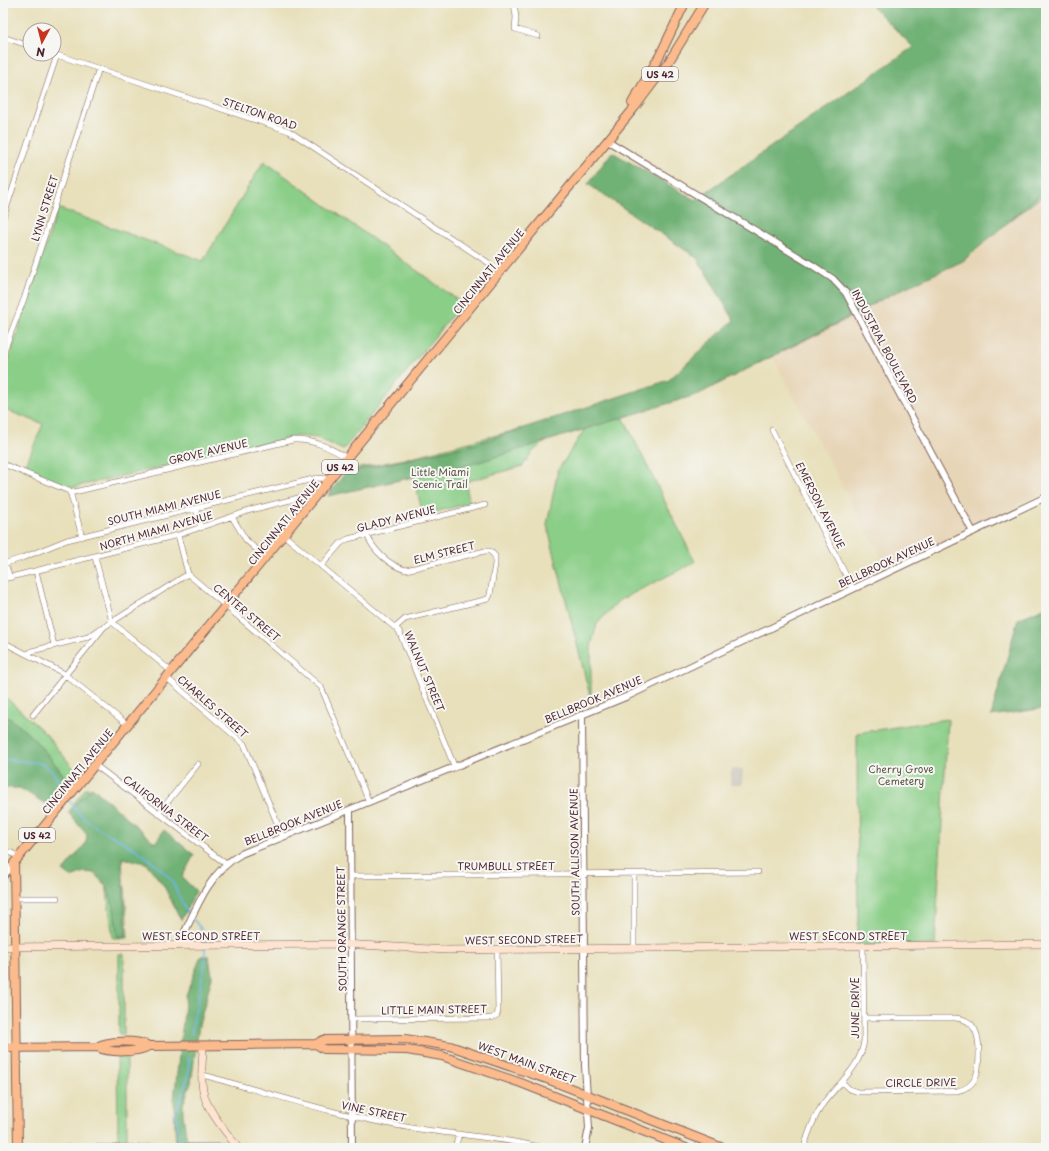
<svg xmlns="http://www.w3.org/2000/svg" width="1049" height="1151" font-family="'Playpen Sans',sans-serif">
<rect width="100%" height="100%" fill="#f6f6f2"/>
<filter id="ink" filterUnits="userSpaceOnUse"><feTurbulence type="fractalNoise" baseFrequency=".025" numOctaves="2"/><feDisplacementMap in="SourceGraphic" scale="8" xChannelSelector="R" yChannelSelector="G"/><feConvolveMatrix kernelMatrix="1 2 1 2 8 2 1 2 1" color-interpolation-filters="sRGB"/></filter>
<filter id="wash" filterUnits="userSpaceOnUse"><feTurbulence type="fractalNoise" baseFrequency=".012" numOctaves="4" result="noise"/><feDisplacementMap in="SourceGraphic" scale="16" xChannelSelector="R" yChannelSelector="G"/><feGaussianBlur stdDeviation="0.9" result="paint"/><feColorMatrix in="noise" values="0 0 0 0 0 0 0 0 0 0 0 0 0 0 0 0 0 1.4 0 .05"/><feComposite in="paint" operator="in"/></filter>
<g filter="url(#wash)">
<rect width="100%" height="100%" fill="#e8e0bb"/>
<path fill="#e7d5b7" d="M1046,189v302l-159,77 -115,-212 132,-68 59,-27z"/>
<path fill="#cac3b8" d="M731,769h12l-1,16h-12z"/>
<path fill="#8ace87" stroke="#6a7659" d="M264,161l198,142 -119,147 -25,-12 -20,-2 -224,51h-6l-44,-18 19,-45 -40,-15v-32l55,-169 145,53z
M1046,162v31l-53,41 -142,83 -108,54 -120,46 72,145 -77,39 -21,23 -6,22v54l-44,-175 11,-55 27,-41 3,-1c-29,9 -49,9 -65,38l-58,16 5,21 -47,12 -10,-41 -85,21 21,-25 55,-11 151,-39 112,-36z
M3,695l43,39 32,40 -18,21 -42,-26 -15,-7z
M948,719l-13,226h-77l-1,-212z
M87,787l18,37 20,63 3,51h-15l-8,-62 -14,-42 -17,-31z
M119,954h5v80h-5z
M117,1058h10v81l-9,-1z"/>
<path fill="#6fb174" stroke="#5c6850" d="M869,3h177v186l-83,72 -59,27 -205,106 -223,69 -148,33 17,-23 130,-29 194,-64 65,-60 -37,-62 -109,-74 24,-32 83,48 218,-153z
M1046,607v101l-55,8 27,-97z
M3,714c28,18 47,42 66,69l-23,21 -26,-16h-17z
M92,787l63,56 9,-13 30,25 -12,22 14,14 -15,29 -17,-34 -18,-23 -24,-5 4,79 -9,-1 -3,-28 -7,-21 -13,-14 -10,-1 -13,5 -8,-6 23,-28 1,-8 -19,-23z
M201,956h8l3,21 -13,48 -8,58 -8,21v11l5,33h-12l-2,-48 12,-105z"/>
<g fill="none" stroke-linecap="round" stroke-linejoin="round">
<path stroke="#6fb7e7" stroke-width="1.5" d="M3,759l38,4 12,9 13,23
M69,800c14,24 35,31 58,44 14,8 29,20 41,32 10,11 12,29 22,40
M193,919l9,11 3,13
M191,1034l14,-71v-16
M179,1139l-3,-27 12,-36 1,-18"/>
</g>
</g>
<g filter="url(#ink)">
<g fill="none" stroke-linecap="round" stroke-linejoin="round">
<g stroke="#81635d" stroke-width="6">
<path id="minor" d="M514,3l2,14 -1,12 23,7
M3,37l27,9
M54,54l235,77 212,140
M3,218l54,-163
M3,353l21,-54 75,-231
M772,430l81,159
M3,464l66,27 2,4 11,42
M70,493l223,-53c21,-1 37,8 55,18
M196,509l5,19
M232,517l14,23 20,18
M367,534c5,16 23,32 39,36l79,-19h5l5,5v8l-5,31 -2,4 -83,20 -9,8
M178,535l10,39 133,113 48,115
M285,536l114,95 56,137
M95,557l17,65 60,50
M5,563l5,15
M3,564l19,-6 45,-18 250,-62 13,1
M321,566l20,-23 7,-4 137,-34
M36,571l18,74
M3,579l175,-44 73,-25 51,-13 11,3
M3,642l60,31 65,52
M28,654l4,-3 56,-14 12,-8
M167,678l77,66 39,93
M33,715l71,-88 84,-53
M95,765l131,99
M158,814l40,-50
M3,851l9,2 7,5
M634,873v74
M351,876l407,-4
M15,898h42
M352,1019l140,-1 5,-3 1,-4 -1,-62
M203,1075c69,19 138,42 209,53 44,7 89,9 132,20
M842,1082l7,7 9,3 99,-1c20,-4 22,-19 22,-38 0,-17 -3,-34 -24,-35h-91
M39,1148l198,-2
M455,1148l4,-14
M804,1148c4,-15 10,-30 18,-43 16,-22 38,-36 42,-64l-1,-96"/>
</g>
<g stroke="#81635d" stroke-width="8">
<path id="tertiary" d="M608,141l204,124 21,14 13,14 127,239
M582,715l3,351 4,62 -4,20
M350,810l2,338
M3,877l11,-14
M179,945c15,-32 29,-73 62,-91l387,-158 418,-199"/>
</g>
<g stroke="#81635d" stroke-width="8">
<path id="secondary" d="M3,947l340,-3 104,6 599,-6
M203,1046c0,14 -3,30 0,44 2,18 24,43 35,58"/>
</g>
<g stroke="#81635d" stroke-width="10">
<path id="primary" d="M316,1044l7,-4 82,-1 45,7 97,33 176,69
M97,1047c10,-7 41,-7 52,-1
M3,1048l94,-1c12,6 40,6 52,-1l167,-2 8,5 83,1 35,6 79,27 165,65"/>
</g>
<g stroke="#81635d" stroke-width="10">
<path id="trunk" d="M632,103l28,-48 25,-52
M18,1148l-4,-285 621,-756 33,-44 37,-60"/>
</g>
<use href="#minor" stroke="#fff" stroke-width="5"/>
<use href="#tertiary" stroke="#fff" stroke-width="6"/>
<use href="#secondary" stroke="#fde4d1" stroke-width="7"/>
<use href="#primary" stroke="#fbbb8d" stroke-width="8"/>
<use href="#trunk" stroke="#fbbb8d" stroke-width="8"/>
</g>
</g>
<g text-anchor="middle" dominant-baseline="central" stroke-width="4" stroke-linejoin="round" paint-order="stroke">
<g fill="#f6f6f2" stroke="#7e6067" stroke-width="1">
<rect x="642" y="67" width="36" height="14" rx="3"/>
<rect x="322" y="460" width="36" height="14" rx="3"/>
<rect x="19" y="828" width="36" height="14" rx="3"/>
</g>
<g font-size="9" font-weight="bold" fill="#4a1f2b">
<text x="660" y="74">US 42</text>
<text x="340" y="467">US 42</text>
<text x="37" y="835">US 42</text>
</g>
<g font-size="10" fill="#4a1f2b" stroke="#f6f6f2">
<text transform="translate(260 113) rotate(19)">STELTON ROAD</text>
<text transform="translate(44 208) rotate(-73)">LYNN STREET</text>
<text transform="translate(488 271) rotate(-51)">CINCINNATI AVENUE</text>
<text transform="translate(885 346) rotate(62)">INDUSTRIAL BOULEVARD</text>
<text transform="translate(208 451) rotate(-13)">GROVE AVENUE</text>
<text transform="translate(821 505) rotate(63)">EMERSON AVENUE</text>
<text transform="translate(164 507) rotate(-14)">SOUTH MIAMI AVENUE</text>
<text transform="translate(396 518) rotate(-14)">GLADY AVENUE</text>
<text transform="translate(283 522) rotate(-51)">CINCINNATI AVENUE</text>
<text transform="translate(156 530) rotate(-16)">NORTH MIAMI AVENUE</text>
<text transform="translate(444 552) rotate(-14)">ELM STREET</text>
<text transform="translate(886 562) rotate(-25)">BELLBROOK AVENUE</text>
<text transform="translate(247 612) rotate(40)">CENTER STREET</text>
<text transform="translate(425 671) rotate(67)">WALNUT STREET</text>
<text transform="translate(593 699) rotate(-23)">BELLBROOK AVENUE</text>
<text transform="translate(213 706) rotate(41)">CHARLES STREET</text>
<text transform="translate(77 771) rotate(-51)">CINCINNATI AVENUE</text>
<text transform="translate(166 808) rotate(37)">CALIFORNIA STREET</text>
<text transform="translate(293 822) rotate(-22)">BELLBROOK AVENUE</text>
<text transform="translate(574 852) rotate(-91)">SOUTH ALLISON AVENUE</text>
<text x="506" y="865">TRUMBULL STREET</text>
<text transform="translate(341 929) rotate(-91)">SOUTH ORANGE STREET</text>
<text x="201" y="935">WEST SECOND STREET</text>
<text x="848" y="935">WEST SECOND STREET</text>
<text transform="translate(524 939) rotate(-1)">WEST SECOND STREET</text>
<text transform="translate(854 1008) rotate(-90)">JUNE DRIVE</text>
<text transform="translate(434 1009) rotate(-1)">LITTLE MAIN STREET</text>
<text transform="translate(527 1062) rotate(20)">WEST MAIN STREET</text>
<text transform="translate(921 1082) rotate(-1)">CIRCLE DRIVE</text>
<text transform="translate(374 1111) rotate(12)">VINE STREET</text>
</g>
<g font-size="10" fill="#5d5447" stroke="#f6f6f2">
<text x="440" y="471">Little Miami<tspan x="440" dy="12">Scenic Trail</tspan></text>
<text x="901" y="768">Cherry Grove<tspan x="901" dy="12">Cemetery</tspan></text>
</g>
</g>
<rect width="1049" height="1151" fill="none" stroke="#f6f6f2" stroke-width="16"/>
<g transform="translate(42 42) rotate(187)"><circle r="19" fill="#f6f6f2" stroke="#b1a0a2"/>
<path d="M0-3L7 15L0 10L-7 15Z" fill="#c8321e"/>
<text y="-6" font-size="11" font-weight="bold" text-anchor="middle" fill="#4a1f2b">N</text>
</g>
</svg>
